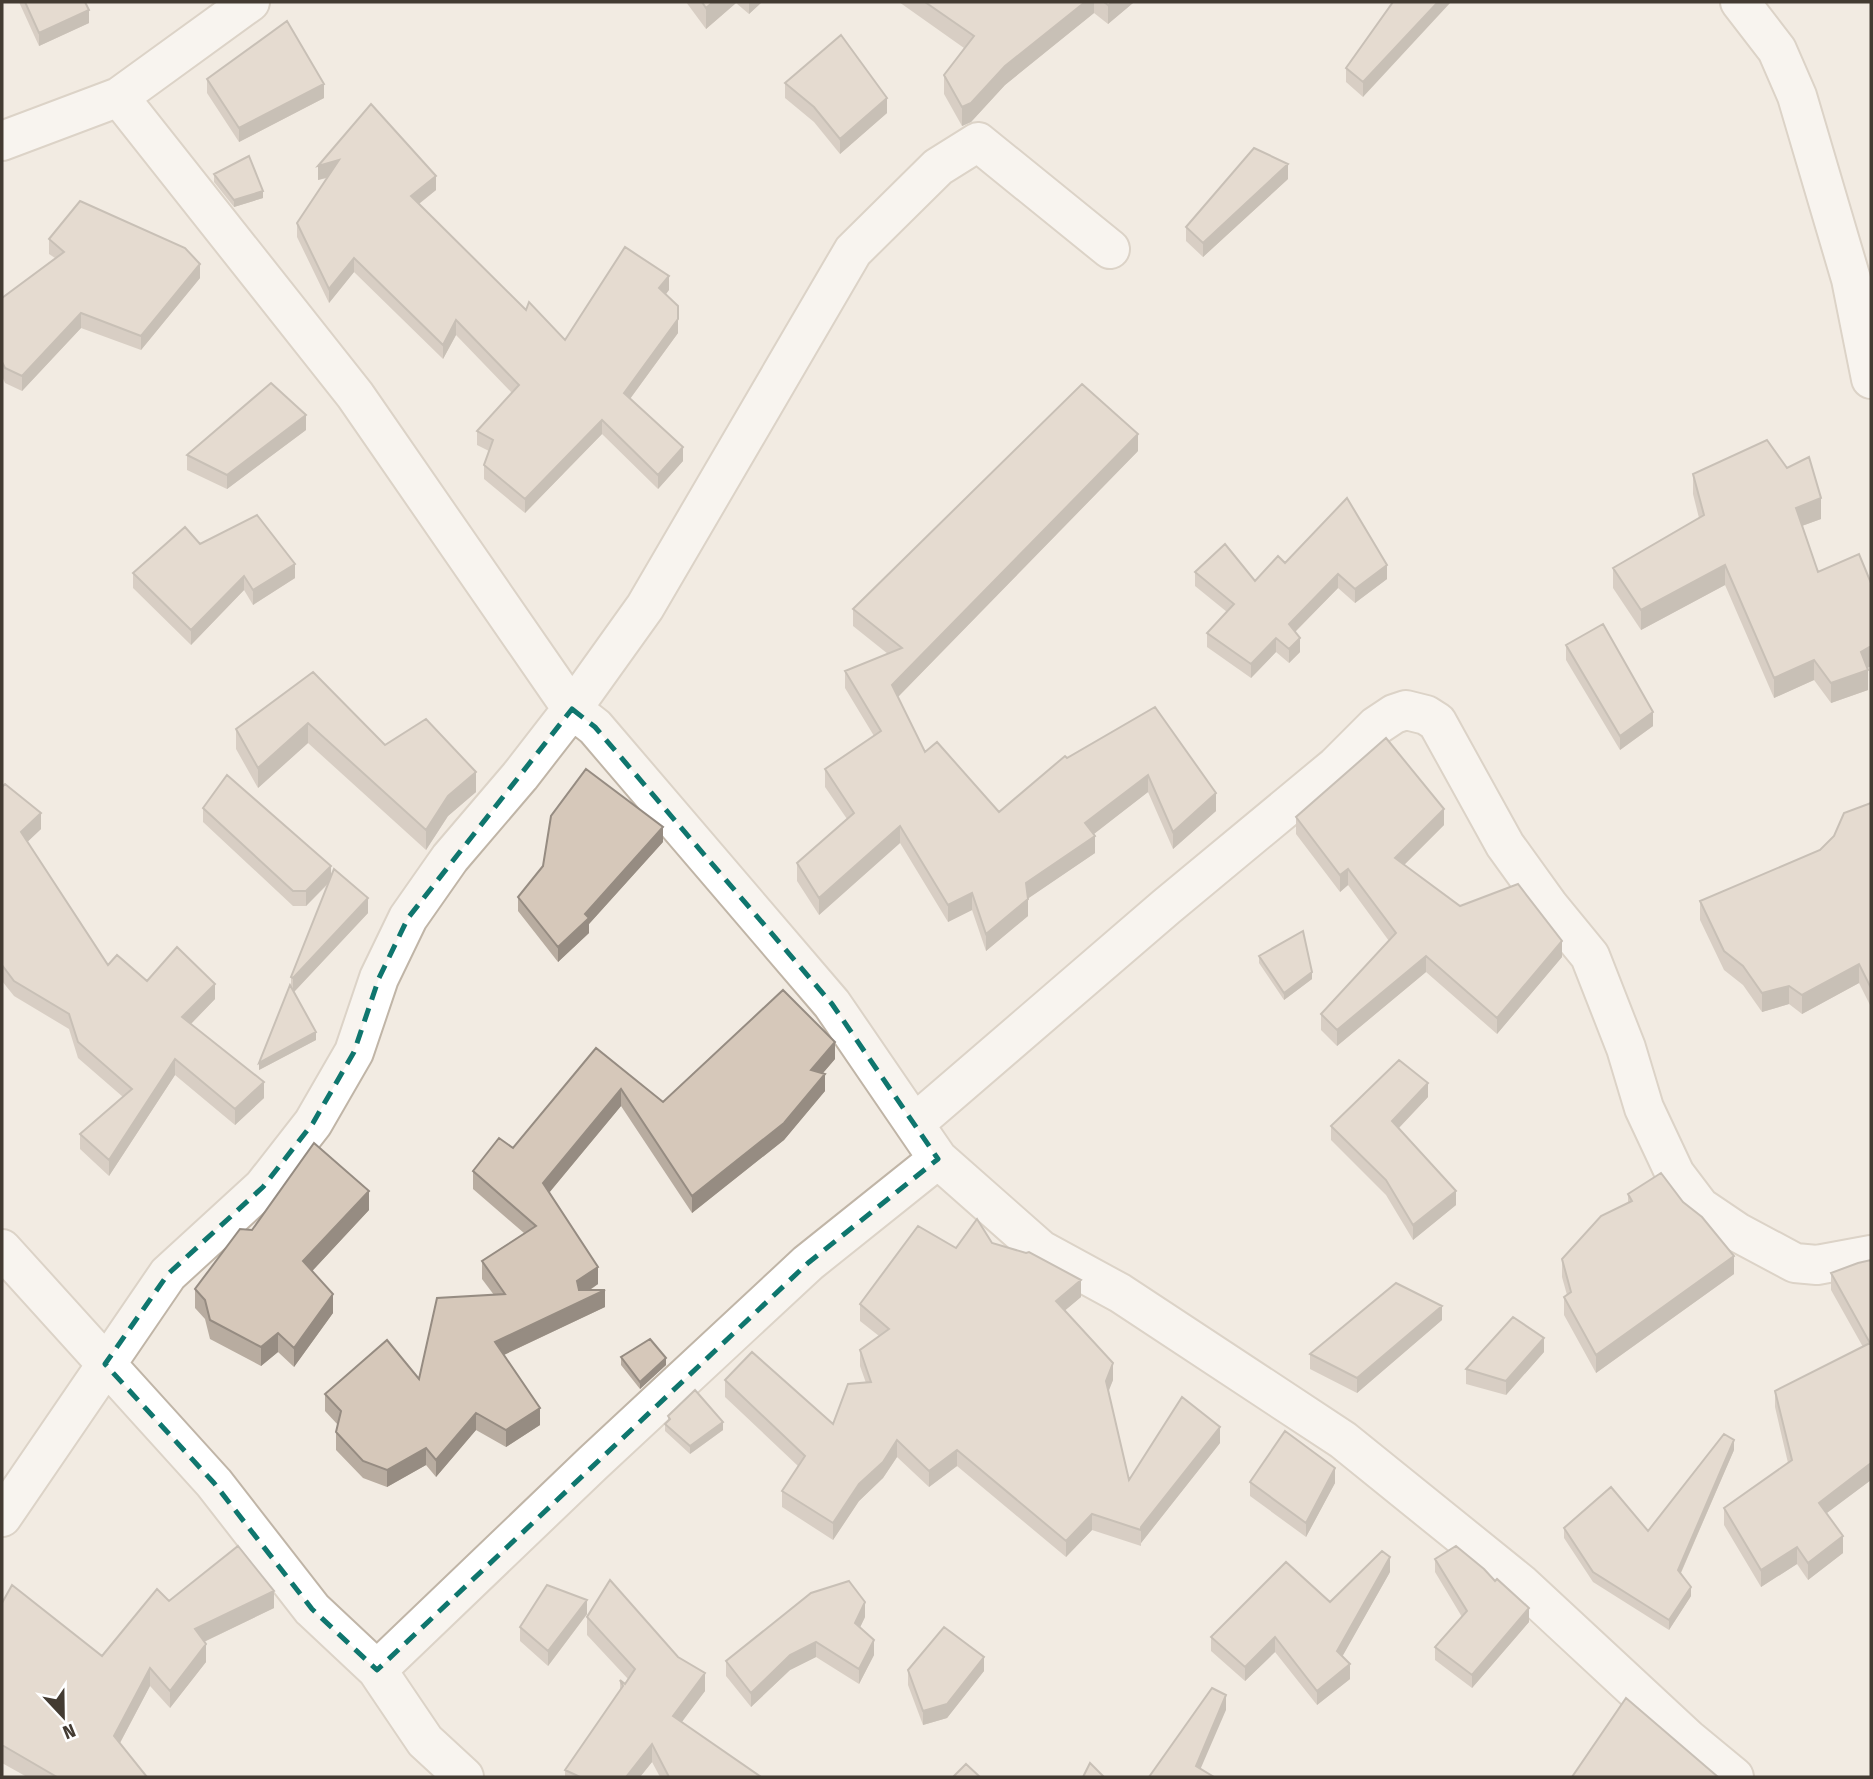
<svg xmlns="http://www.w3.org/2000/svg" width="1873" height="1779" font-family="'Fira Sans Condensed',sans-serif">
<rect width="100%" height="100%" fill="#f2ebe2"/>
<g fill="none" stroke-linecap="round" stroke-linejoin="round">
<g stroke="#c0b5a7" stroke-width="42">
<path id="street" d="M1740,2l37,48 20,46 54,183 20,100
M119,97l236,298 217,314 23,18 237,277 106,155 103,91 79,43 223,147 177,143 168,156 46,38
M2,141l117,-44 131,-95
M914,1124l252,-217 170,-141 40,-40 18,-12 12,-4 20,5 11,7 68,123 44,61 41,50 36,92 18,60 31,66 25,33 37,25 58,31 22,2 54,-10
M2,1249l212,234 98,126 65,61 48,71 39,36
M2,1517l166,-243 95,-87 50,-64 41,-71 25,-74 29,-60 42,-60 70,-82 52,-67 73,-102 208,-356 85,-84 40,-25 132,107
M377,1670l216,-207 215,-200 130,-104"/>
</g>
<use href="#street" stroke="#fff" stroke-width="38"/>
</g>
<path fill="#b8aca0" d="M19,2h66l4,21 -50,23z
M686,2h76l-13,12 -13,-11 -30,26z
M899,2h234v1l-25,21 -14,-11 -89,72 -34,37 -9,4 -18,-32v-19l20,-27z
M1393,2l-30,95 -17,-15v-14z
M207,79l117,19 -85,44 -32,-49z
M785,83l102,30 -47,41 -26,-32 -29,-24z
M318,166l118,24 -17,14 107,106 39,30 104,-50 -4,5 13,38 -48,66 53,62 -25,28 -56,-55 -77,79 -41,-34v-14l5,-14 -12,-6v-14l35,-38 -56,-58 -13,24 -89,-87 -25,31 -32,-66v-14l30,-45 -9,2z
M214,174l49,24 -29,9 -20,-25z
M1288,179l-85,78 -17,-16v-14z
M49,239l151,39 -59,72 -60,-22 -59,63 -17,-8 -3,-7v-78l53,-40 -6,-4z
M306,430l-79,59 -40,-19v-15z
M1138,451l-240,246 27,55 74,60 68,-54 88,-51 61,104 -43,38 -25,-57 -55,42 2,19 -67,45v18l-42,35 -14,-41 -24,12 -48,-79 -81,72 -22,-34v-18l50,-44 -22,-32v-18l49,-33 -29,-48v-17l43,-17 -35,-28v-17z
M1693,474l128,45 -19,7 16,46 49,96 1,22 -37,13 -17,-23 -40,18 -49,-113 -84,45 -28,-42v-20l86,-50 -6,-24z
M200,544l95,34 -42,27 -9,-15 -53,55 -58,-57v-15z
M1285,563l102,16 -32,24 -17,-15 -43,44 5,20 -11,11 -13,-11 -25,26 -44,-31v-14l20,-21 -32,-26v-14l60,9z
M1566,645l87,81 -33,24 -54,-90z
M313,672l72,73 91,47 -28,24 -22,34 -118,-107 -50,45 -22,-39v-20z
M2,787l39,42 -14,13 81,123 39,16 68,18 -24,25 73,74 -29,27 -60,-50 -66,101 -29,-27v-15l43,-37 -45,-39 -9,-29 -55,-33 -12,-15z
M1871,803v204l-12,-24 -57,31 -13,-10 -27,8 -19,-27 -19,-15 -24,-50v-19l120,-51z
M203,808l128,69 37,36 -74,79 22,48 -57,30 32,-84v-9l38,-94 -23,23h-13l-90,-84z
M1296,817l148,8 -40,40 56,41 102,51 -65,77 -71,-62 -89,74 -16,-16v-16l68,-73 -41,-56 -8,7 -44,-58z
M663,842l-74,82v9l-31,29 -40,-51v-14z
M1259,956l53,23 -28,21 -25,-37z
M596,1048l67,54 172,-43 -12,14 2,18 -41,49 -92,73 -71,-107 -72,87 49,91 -8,6 15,17 -101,48 36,70 -34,22 -30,-17 -40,47 -10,-12 -39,22 -24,-9 -27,-28v-18l2,-7 -13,-14v-17l94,-15 75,-84 -12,-16v-18l42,-28 -51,-44v-18l40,-23z
M1428,1097l-29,31 57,77 -43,35 -27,-45 -55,-55v-14z
M1628,1194l106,80 -138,99 -32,-58v-18l3,-2 -5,-18v-18l66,-56z
M369,1210l-57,61 21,42 -39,54 -16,-15 -17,14 -51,-27 -5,-20 -10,-11v-19l57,-59z
M992,1243l89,54 -17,14 49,69 -5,11 21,89 91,-37 -79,100v3l-49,-16 -26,27 -109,-91 -28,21 -32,-30 -14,21 -24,23 -26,39 -51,-33v-16l16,-25 -73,-69v-17l108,44 33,-41 -6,-17v-16l19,-14 -19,-15v-17l96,-56z
M1871,1260v220l-45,33 17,40 -35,27 -11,-16 -36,23 -37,-62v-17l64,-45 -13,-56v-16l88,-44 -32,-57v-17z
M1442,1320l-85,73 -47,-24v-15z
M1544,1352l-38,43 -40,-11v-15z
M621,1357l45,8 -26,24 -19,-24z
M668,1416l55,14 -33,24 -25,-23v-7l3,-2z
M1734,1450l-53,123 10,23 -22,34 -76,-48 -29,-44v-10l84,3z
M1250,1482l85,1 -29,54 -56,-41z
M1435,1559l60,22 34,41 -57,66 -37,-28v-13l27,-30 -27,-45z
M1390,1572l-48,84 8,23 -33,26 -42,-53 -30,29 -34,-30v-14l119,-35z
M169,1601l105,7 -70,34 2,20 -36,46 -20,-22 -30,57 27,34h-120l-25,-14v-160l100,53z
M587,1614l-39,52 -28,-25v-14z
M587,1617l118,74 -24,31 80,55h-101l-8,-15 -12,15h-75v-7l55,-79v-11l5,4 3,-5 -41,-44z
M865,1617l-5,10 14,28 -15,29 -43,-27 -26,13 -39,37 -25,-31v-15z
M908,1670l76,1 -37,47 -24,7 -15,-40z"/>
<path fill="#968c82" d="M713,2h23v1l-30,26v-21z
M749,2h13l-13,12z
M1085,2h9v11l-89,72 -34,37 -9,4v-19l43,-41z
M1113,2h20v1l-25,21v-19z
M1438,2h13l-88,95v-15z
M89,10v13l-50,23v-13z
M324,84v14l-85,44v-14z
M887,98v15l-47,41v-15z
M339,160v14l-21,6v-14z
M1288,164v15l-85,78v-14z
M436,176v14l-25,20v-14z
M263,191v7l-29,9v-7z
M354,258v14l-25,31v-14z
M200,264v14l-59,72v-14z
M669,276v14l-10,13v-15z
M81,313v15l-59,63v-15z
M678,319v14l-54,74v-14z
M456,320v15l-13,24v-14z
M306,415v15l-79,59v-14z
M602,420v14l-77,79v-14z
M1138,434v17l-246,252v-18z
M683,447v14l-25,28v-14z
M1821,498v21l-25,9v-20z
M295,564v14l-42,27v-15z
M1387,565v14l-32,24v-14z
M1725,565v20l-84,45v-20z
M1338,574v14l-49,50v-14z
M244,576v14l-53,55v-15z
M1276,638v14l-25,26v-14z
M1300,638v14l-11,11v-14z
M1871,646v20l-10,6v-20z
M1814,660v20l-40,18v-20z
M1868,670v20l-37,13v-20z
M1653,712v14l-33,24v-14z
M308,723v20l-50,45v-20z
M476,772v20l-28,24 -22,34v-20l22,-34z
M1148,775v17l-63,49v-18z
M1216,793v18l-43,38v-17z
M1444,809v16l-49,49v-16z
M41,813v16l-20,19v-16z
M900,826v17l-81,72v-17z
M663,827v15l-74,82v9l-31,29v-15l27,-33z
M1095,836v17l-69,47v-17z
M331,866v14l-25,26v-15z
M1348,869v16l-8,7v-17z
M972,893v17l-24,12v-17z
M368,898v15l-75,80v-15z
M1028,899v17l-42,35v-17z
M1562,941v16l-65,77v-16z
M1426,956v16l-89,74v-16z
M1859,964v19l-57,31v-19z
M1312,972v7l-28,21v-7z
M215,984v15l-33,34v-16z
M1789,986v18l-27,8v-19z
M316,1032v8l-57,30v-7z
M835,1042v17l-24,28v-17z
M175,1059v16l-66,101v-16z
M825,1074v17l-41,49 -92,73v-17z
M264,1082v16l-29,27v-16z
M1428,1083v14l-36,38v-14z
M621,1089v17l-78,94v-17z
M369,1191v19l-66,71v-20z
M1456,1191v14l-43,35v-15z
M1734,1256v18l-138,99v-18z
M598,1267v17l-21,14v-17z
M1081,1280v17l-25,21v-17z
M605,1290v17l-110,52v-17z
M333,1294v19l-39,54v-19z
M1442,1306v14l-85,73v-15z
M278,1333v19l-17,14v-19z
M1544,1338v14l-38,43v-14z
M666,1358v7l-26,24v-7z
M1113,1363v17l-7,18v-17z
M540,1408v17l-34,22v-17z
M476,1413v17l-40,47v-17z
M723,1422v8l-33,24v-8z
M1220,1427v16l-79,100v-16z
M897,1440v17l-14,21 -24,23 -26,39v-17l26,-39z
M1734,1440v10l-56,129v-9z
M426,1448v17l-39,22v-17z
M957,1450v16l-28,21v-16z
M1871,1463v17l-52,39v-16z
M1335,1468v15l-29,54v-14z
M1092,1514v16l-26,27v-16z
M1843,1536v17l-35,27v-17z
M1797,1547v17l-36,23v-17z
M1390,1557v15l-53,94v-15z
M1691,1587v9l-22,34v-10z
M274,1591v17l-79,38v-17z
M587,1600v14l-39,52v-15z
M865,1602v15l-10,21v-15z
M1529,1608v14l-57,66v-13z
M1275,1637v15l-30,29v-14z
M874,1640v15l-15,29v-15z
M816,1642v15l-26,13 -39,37v-14l39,-38z
M206,1644v18l-36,46v-17z
M984,1657v14l-37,47 -24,7v-14z
M1350,1664v15l-33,26v-14z
M150,1668v18l-36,68v-18z
M705,1673v18l-32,43v-18z
M1226,1695v15l-29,67 -1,-11z
M652,1744v18l-12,15h-14z"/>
<path fill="#d6c8ba" stroke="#968c82" stroke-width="2" d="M25,2h60l4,8 -50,23z
M702,2h11l-7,6z
M925,2h160l-80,64 -34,37 -9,4 -18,-32 30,-39z
M1104,2h9l-5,3z
M1393,2h45l-75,80 -17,-14z
M287,21l37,63 -85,44 -32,-49z
M841,35l46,63 -47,41 -26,-32 -29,-24z
M371,104l65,72 -25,20 115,114 3,-8 36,38 60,-93 44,29 -10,12 19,18v13l-54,74 59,54 -25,28 -56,-55 -77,79 -41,-34 9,-25 -16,-9 42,-46 -63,-65 -13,25 -89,-87 -25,31 -32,-66 42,-63 -21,6z
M1254,148l34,16 -85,79 -17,-16z
M249,156l14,35 -29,9 -20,-26z
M80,201l105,47 15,16 -59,72 -60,-23 -59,63 -17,-8 -3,-6v-64l62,-46 -15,-13z
M271,383l35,32 -79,60 -40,-20z
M1082,384l56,50 -246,251 33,67 12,-10 62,70 66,-56 2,2 88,-51 61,86 -43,39 -25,-57 -63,48 10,13 -69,47 2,16 -42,35 -14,-41 -24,12 -48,-79 -81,72 -22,-35 57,-50 -29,-44 56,-38 -36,-60 57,-23 -49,-39z
M1767,440l20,28 22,-11 12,41 -25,10 22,64 41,-18 12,29v63l-10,6 7,18 -37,13 -17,-23 -40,18 -49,-113 -84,45 -28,-42 91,-53 -11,-41z
M1347,498l40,67 -32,24 -17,-15 -49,50 11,14 -11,11 -13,-11 -25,26 -44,-31 27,-29 -39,-32 30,-28 30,37 23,-25 7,7z
M257,515l38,49 -42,26 -9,-14 -53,54 -58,-57 52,-46 15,17z
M1603,624l50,88 -33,24 -54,-91z
M313,672l72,73 41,-26 50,53 -28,24 -22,34 -118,-107 -50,45 -22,-39z
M1386,738l58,71 -49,49 65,48 58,-22 44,57 -65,77 -71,-62 -89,74 -16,-16 75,-81 -48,-64 -8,6 -44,-58z
M586,769l77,58 -78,87 4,4 -31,29 -40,-50 25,-31 8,-50z
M227,775l104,91 -25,25h-13l-90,-83z
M5,784l36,29 -20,19 87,133 9,-10 30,26 30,-34 38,37 -33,33 82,65 -29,27 -60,-50 -66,101 -29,-26 52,-45 -54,-47 -9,-28 -55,-33 -12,-16v-178z
M1871,803v185l-12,-24 -57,31 -13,-9 -27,7 -19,-27 -19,-15 -24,-50 120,-51 14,-14 10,-23z
M334,869l34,29 -75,80 -2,-1z
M1303,931l9,41 -28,21 -25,-37z
M290,985l26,47 -57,31z
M783,990l52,52 -24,28 14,4 -41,49 -92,73 -71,-107 -78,94 55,84 -21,14 2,9h26l-110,52 45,66 -34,22 -30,-17 -40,47 -10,-12 -39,22 -24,-9 -27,-29 5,-21 -16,-17 62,-54 32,39 18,-81 68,-4 -23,-33 54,-35 -63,-55 26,-33 14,10 83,-100 67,54z
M1399,1060l29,23 -36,38 64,70 -43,34 -27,-45 -55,-54z
M314,1143l55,48 -66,70 30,33 -39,54 -16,-15 -17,14 -51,-27 -5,-20 -10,-11 45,-60 12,1z
M1661,1173l22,29 19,15 32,39 -138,99 -32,-58 7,-5 -9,-33 39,-43 31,-15 -4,-7z
M977,1219l15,24 34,10 3,-1 52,28 -25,21 57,62 -7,18 23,99 53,-83 38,30 -79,100v3l-49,-16 -26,27 -109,-91 -28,21 -32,-31 -14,22 -24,22 -26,39 -51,-32 23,-35 -80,-76 27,-28 81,72 15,-40 23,-2 -11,-32 29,-21 -29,-25 58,-78 38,22z
M1871,1260v203l-52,40 24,33 -35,27 -11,-16 -36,23 -37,-62 68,-48 -17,-69 95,-48 -39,-70 27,-10z
M1396,1283l46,23 -85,72 -47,-24z
M1513,1317l31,21 -38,43 -40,-12z
M650,1339l16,19 -26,24 -19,-25z
M695,1390l28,32 -33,24 -25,-22 5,-5 -2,-3z
M1285,1431l50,37 -29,55 -56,-41z
M1724,1434l10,6 -56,130 13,17 -22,33 -76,-48 -29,-44 47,-41 37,44z
M238,1546l36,45 -79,38 11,15 -36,47 -20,-23 -36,68 33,41h-90l-55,-32v-142l10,-18 90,71 55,-67 12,12z
M1456,1546l28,23 11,12 2,-2 32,29 -57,67 -37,-28 32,-36 -32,-52z
M1382,1551l8,6 -53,94 13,13 -33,27 -42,-54 -30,30 -34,-30 75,-75 44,40z
M610,1580l68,77 27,16 -32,43 88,61h-92l-17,-33 -26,33h-46l-15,-7 58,-84 -3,-6 5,4 10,-15 -48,-52z
M849,1581l16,21 -10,21 19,17 -15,29 -43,-27 -26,13 -39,38 -25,-32 85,-68z
M547,1585l40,15 -39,51 -28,-24z
M944,1627l40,30 -37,47 -24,7 -15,-41z
M1212,1688l14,7 -30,71 18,11h-65z
M1626,1698l92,79h-146z
M1090,1763l14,14h-21z
M966,1764l14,13h-27z"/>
<path d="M0 0H1873V1779H0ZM572,709l23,18 237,277 106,155 -130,104 -431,407 -65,-61 -98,-126 -109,-119 63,-90 95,-87 50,-64 41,-71 25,-74 29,-60z" fill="#f2ebe2" fill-opacity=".55" fill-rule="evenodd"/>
<path fill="none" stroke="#0f766e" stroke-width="5" stroke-dasharray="14 9" stroke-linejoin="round" d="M572,709l23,18 237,277 106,155 -130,104 -431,407 -65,-61 -98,-126 -109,-119 63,-90 95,-87 50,-64 41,-71 25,-74 29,-60z"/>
<rect width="1873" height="1779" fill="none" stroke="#433b32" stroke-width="7"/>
<g transform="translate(63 1716) rotate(158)" stroke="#ffffff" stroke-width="5" paint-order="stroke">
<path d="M0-5L12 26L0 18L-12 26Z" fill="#433b32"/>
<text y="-10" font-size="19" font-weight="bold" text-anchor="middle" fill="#433b32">N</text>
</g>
</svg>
